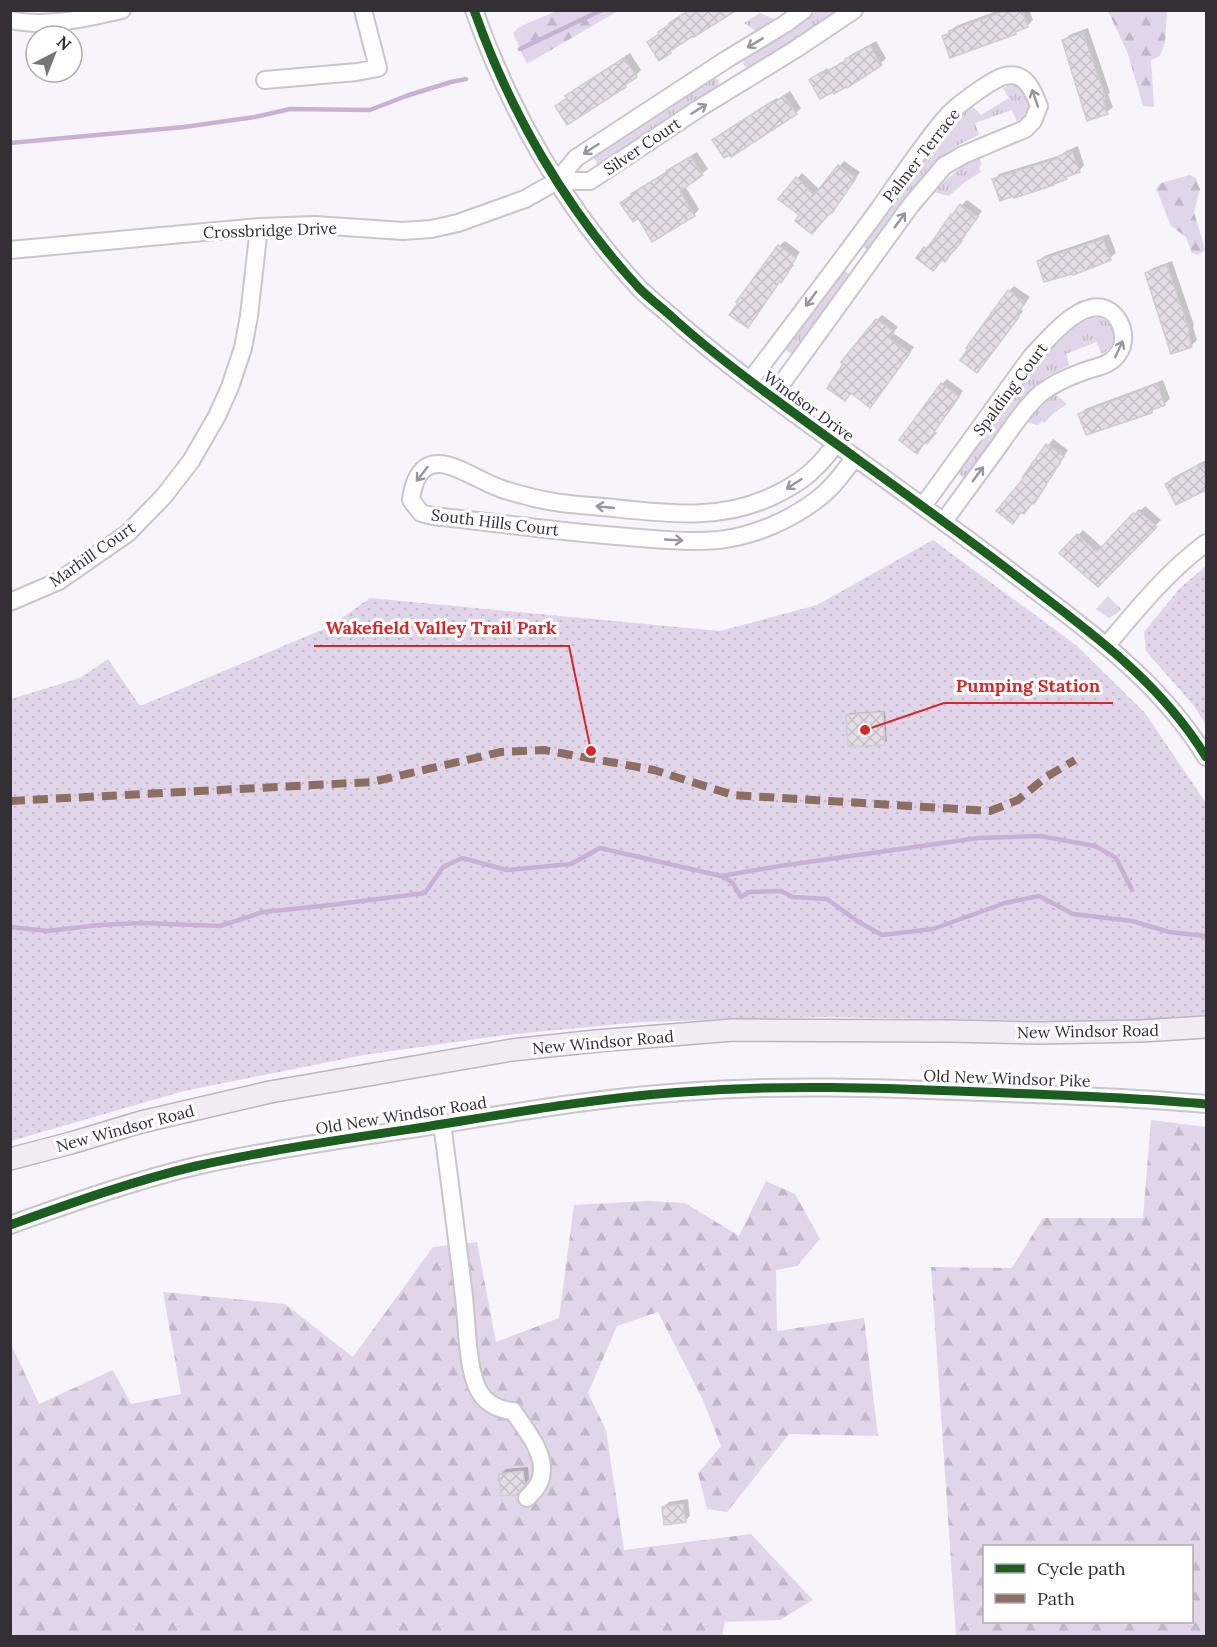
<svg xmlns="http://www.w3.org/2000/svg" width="1217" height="1647" font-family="Lora,serif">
<defs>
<pattern id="grass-tufts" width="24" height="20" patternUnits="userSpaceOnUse" patternTransform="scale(1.5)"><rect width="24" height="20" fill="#e1d5e9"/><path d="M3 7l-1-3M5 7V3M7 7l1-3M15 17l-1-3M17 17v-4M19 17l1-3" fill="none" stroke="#c2b7c8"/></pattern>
<pattern id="forest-firs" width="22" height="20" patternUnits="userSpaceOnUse" patternTransform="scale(1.5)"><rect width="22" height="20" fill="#e1d5e9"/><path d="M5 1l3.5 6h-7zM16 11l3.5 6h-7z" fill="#c2b7c8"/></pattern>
<pattern id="park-dots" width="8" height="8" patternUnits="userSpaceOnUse" patternTransform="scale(1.5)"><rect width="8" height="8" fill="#e1d5e9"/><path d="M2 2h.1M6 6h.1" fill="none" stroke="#c2b7c8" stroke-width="1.8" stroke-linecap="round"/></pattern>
<pattern id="building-cross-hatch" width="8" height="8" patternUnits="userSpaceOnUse" patternTransform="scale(1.5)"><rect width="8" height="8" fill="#e4dde8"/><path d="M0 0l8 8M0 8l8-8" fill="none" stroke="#c4bec8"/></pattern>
</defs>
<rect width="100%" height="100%" fill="#f8f4fb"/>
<path fill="url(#grass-tufts)" d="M816,11h24l-89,55 -5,1 -3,-3 2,-7 54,-33z
M760,13l14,6v2l-17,11 -13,-9z
M713,77l6,3 -1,6 -120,79 -5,-9z
M1011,85c20,2 25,29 6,37l-5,-12 -37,13 4,12 -19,9 -22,16 -20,24 -48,65h-4l-4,-4c34,-48 65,-101 110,-139l9,9 28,-17 -6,-10z
M978,157l4,8 -3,2 2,5 -16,10 -16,14 -15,-4 1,-2 25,-22z
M844,270l5,4 -1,5 -56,76 -8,-7z
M1098,317c19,7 22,28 4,37l-6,-12 -30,12 3,11 -23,12 -17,15 -64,87 -8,-7c15,-21 31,-42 46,-64 21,-28 58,-86 95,-91z
M1054,395h2l11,9 -13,9 -10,10 -2,-2 -4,4 -9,-2 -2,-3 10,-11z
M1108,596l13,13 -5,5 -7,4 -13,-9z"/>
<path fill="url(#forest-firs)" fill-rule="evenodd" d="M559,10l59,1 -91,53 -14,-31 6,-6z
M1108,11h59l-2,31 -5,14 -9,4 3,47 -11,-1 -15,-52z
M1190,175l6,3 4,11 -6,23 11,37 -2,3 -6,3 -5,-2 -6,-16 -15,-11 -15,-38 5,-5z
M1151,1120l55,7v509h-250l-25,-369 81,1 31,-50h100zM1192,1546v76h-208v-76z
M766,1181l29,13 25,45 -23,27 -21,4 1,61 87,-13 14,118 -89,-2 -62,78 -20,-3 -9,-36 23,-27 -18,-46 -45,-88 -41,14 -29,67 18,37 18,120 127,-16 62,66 -33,20 -55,2 -3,14h-711l-1,-288 2,-2 27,58 74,-34 18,34 50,-10 -18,-102 122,12 68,53 80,-110 44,-5 19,100 63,-24 15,-113 74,-4 37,2 54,33z"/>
<path fill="url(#park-dots)" d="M933,540l143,105 69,68 61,90v212l-89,7 -291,-5 -185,5 -136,13 -141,20 -180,36 -173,50v-442l69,-21 28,-19 32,47 189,-79 41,-29 350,33 97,-26z
M1206,566v159l-12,-19 -48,-55 -2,-19 36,-44z"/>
<path fill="#0003" d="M999,10h30l4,10 -6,6 -9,3 -3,3 -72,5 13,-11z
M1088,28l22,65 -2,1 5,13 -6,5 -43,-71 5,-6z
M876,41l10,17 -5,5 -34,23 -36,-6 16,-12 1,2 19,-11 5,-5z
M630,53l11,17 -16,16 -69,20 12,-9 -1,-1 5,-5z
M790,91l11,17 -5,5 -82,27 5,-5 58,-37 1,1z
M1078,146l6,19 -5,6 -8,2 -5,5 -72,2 5,-6 62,-19 5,-4z
M697,152l11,17 -23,17 14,23 -5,6 -61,-20 5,-6 30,-18 5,-5z
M844,161l16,11 -23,34 -5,5 -31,4 -21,-16 22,-26 18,17z
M967,200l15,11 -17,23 1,1 -16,20 -32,2 13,-15 1,1 20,-28z
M1109,234l7,19 -6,5 -71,3 5,-5z
M785,241l15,11 -8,12 2,1 -13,15 -28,41 26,-75z
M1172,261l22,64 -1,2 4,13 -5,5 -20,7 -25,-79 6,-5z
M1014,286l16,11 -9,12 2,2 -46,60 32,-80z
M882,315l16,12 -5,6 21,14 -39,54 -24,-9 26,-72z
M947,379l16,12 -31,45 -10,10 20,-62z
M1163,380l7,19 -6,5 -8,3 -4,4 -72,3 5,-5z
M1053,439l15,11 -8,12 1,1 -16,23 1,1 -17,20 -7,4 -9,11 12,-44 -1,-1z
M1206,460v29l-29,14 -10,-19 5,-6z
M1145,506l16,14 -63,65 -36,-32 21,-23 20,18 36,-39 2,1z
M885,711l2,30 -3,2 -37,-28 3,-2z
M528,1467l1,12 -6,8 -22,-13 5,-5z
M688,1499l2,17 -5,5 -22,-14 6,-5z"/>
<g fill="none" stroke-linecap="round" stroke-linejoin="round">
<path stroke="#c8b1d5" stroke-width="4.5" d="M520,49l82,-39
M10,143l174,-16 71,-10 35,-8 80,1 36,-14 45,-14 15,-3
M721,876l59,-10 198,-28 62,-2 55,10 21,12 16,32
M10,927l37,4 52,-6 44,-2 77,3 43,-14 68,-7 94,-12 18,-26 19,-9 45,12 64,-6 29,-16 121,28 11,6 9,15 8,-5 32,-1 12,6 34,2 30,22 25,14 51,-6 72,-26 34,-7 34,18 59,7 37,11 37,4"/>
</g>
<path fill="url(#building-cross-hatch)" stroke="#cfccd2" stroke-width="1.5" d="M689,10h48l-43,27 -1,-1 -23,15 1,2 -12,8 -12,-19 12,-8 -1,-2 12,-8 -1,-1z
M1007,10h15l6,17 -13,5 1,2 -66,24 -8,-22 8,-3 -1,-2z
M1083,33l23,66 -3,1 5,14 -21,7 -25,-81z
M870,46l12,19 -35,23 -1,-1 -12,7 -1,-2 -13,7 -11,-19 12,-8 1,2 24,-13 -1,-2z
M624,58l13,19 -12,8 1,2 -59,38 -12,-19 12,-8 -2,-2z
M784,96l13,18 -66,43 -2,-2 -5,3 -12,-18 59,-38 1,2z
M1072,151l8,21 -14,5 1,2 -13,5v1l-40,13v-2l-14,5 -8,-22 67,-21v-2z
M691,157l12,18 -23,16 15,25 -43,26 -14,-24 -5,4 -13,-19 12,-8 -1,-1 36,-22 -1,-1z
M838,165l18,13 -24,35 -1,-1 -19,22 -17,-13 4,-6 -21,-16 18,-22 18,18z
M960,204l18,13 -17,23 1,1 -8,10h-1l-8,11 -3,-2 -9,11 -17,-13 8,-11 3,2 24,-35 1,1z
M1103,239l8,21 -38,15 -1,-1 -28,8 -7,-21z
M778,245l18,13 -8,12 1,1 -8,12 -1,-2 -32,47 -19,-13 9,-12 -2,-1z
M1167,265l23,67 -2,1 4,14 -21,7 -26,-81z
M1008,290l17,13 -9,12 3,2 -42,56 -17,-13 8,-11 -2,-1z
M876,319l18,13 -5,6 21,15 -40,55 -19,-15 -6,8 -18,-13 16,-24 -2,-2z
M941,383l18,14 -25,35 2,1 -9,11 -2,-2 -8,12 -18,-14z
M1157,384l8,21 -13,5v3l-66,22 -8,-21z
M1046,444l18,12 -30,48 -2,-1 -8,11 -3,-2 -8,12 -17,-13 27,-32 -1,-1z
M1202,463l4,8v19l-30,15 -11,-21z
M1139,511l18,16 -59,60 -39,-34 18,-19 20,18 36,-39 2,2z
M883,712l2,33 -37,2 -2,-32z
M523,1471l2,14 -8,9 -16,2 -2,-22z
M683,1504l3,18 -22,3 -2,-18z"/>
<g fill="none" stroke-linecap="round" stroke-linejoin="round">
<g stroke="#c8c5cb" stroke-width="20">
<path id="minor" d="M474,10c36,102 92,200 166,279 10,10 22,19 32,28 32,29 66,55 100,80 79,58 160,115 238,174 72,55 148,107 196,186
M10,20c37,8 76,-2 112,-10
M265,80l92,-8 21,-4 -15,-58
M557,181h33l108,-72 98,-60 58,-39
M10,250l249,-23 56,-2 88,6 28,-2 27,-6 67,-24 32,-18 19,-23 148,-97 61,-37 19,-14
M750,381c42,-56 85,-112 126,-168 24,-33 46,-69 73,-99 10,-10 43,-35 56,-38 21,-5 28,15 34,30l-6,15 -8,8 -62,26 -19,11 -33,39 -139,192
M836,444c-7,8 -13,17 -21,24 -10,11 -24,19 -38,26 -53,27 -107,20 -164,14 -30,-3 -61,-4 -90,-13 -8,-2 -17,-4 -26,-8 -15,-5 -43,-24 -59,-23 -19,0 -25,20 -27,36l10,13 12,3c57,6 115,14 172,19 37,3 76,8 114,5 35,-4 72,-20 100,-42 14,-11 25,-26 36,-41
M923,506l108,-149c14,-15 39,-45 60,-49 25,-6 41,27 27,46 -8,12 -23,13 -36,18 -14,5 -29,12 -41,21 -16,14 -28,33 -40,50 -19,26 -38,52 -57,78
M10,602l49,-21 69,-48 36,-37 27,-35 26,-45 13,-29 13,-39 6,-32 10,-89
M1107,645c31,-37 61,-74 99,-102
M442,1124c8,58 15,115 22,173 3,26 3,67 13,90 6,15 21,23 36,24 12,18 34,43 28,66 -2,9 -8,15 -14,21
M10,1225c61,-22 123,-44 186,-59 73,-16 148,-27 222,-38 88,-14 176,-30 265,-36 100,-8 199,-4 299,0 75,3 150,5 224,12"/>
</g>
<g stroke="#bcb4c1" stroke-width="24">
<path id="major" d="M10,1159l61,-16 70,-21 129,-30 242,-42 84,-9 137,-11 216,1 91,2 101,-2 65,-4"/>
</g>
<use href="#minor" stroke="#fefdfe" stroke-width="16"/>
<use href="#major" stroke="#f0ecf2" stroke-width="21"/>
<path stroke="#8d6e63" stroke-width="8" stroke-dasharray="15 8" stroke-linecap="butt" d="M10,801l362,-19 129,-30 43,-2 110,20 79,25 257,16 28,-11 28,-23 29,-17"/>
<g stroke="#fff" stroke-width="13">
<path id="cycleway" d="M474,10c36,102 92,200 166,279 10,10 22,19 32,28 32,29 66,55 100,80 79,58 160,115 238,174 72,55 148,107 196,186
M10,1225c61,-22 123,-44 186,-59 73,-16 148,-27 222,-38 88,-14 176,-30 265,-36 100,-8 199,-4 299,0 75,3 150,5 224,12"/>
</g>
<use href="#cycleway" stroke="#1b5e20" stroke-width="9"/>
</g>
<defs><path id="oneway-shaft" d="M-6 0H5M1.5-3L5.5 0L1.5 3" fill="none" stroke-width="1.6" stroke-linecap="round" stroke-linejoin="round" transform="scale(1.5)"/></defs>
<g stroke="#98969a">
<use href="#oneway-shaft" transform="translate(755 43) rotate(149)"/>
<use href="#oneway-shaft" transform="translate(1035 98) rotate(-109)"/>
<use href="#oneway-shaft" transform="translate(699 109) rotate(-32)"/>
<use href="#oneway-shaft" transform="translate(591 149) rotate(147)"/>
<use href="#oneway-shaft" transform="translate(900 220) rotate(-54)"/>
<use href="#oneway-shaft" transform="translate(811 299) rotate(126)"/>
<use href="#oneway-shaft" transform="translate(1119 349) rotate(-65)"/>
<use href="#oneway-shaft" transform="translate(422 474) rotate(128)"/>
<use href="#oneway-shaft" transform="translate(978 474) rotate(-54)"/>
<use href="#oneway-shaft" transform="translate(794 484) rotate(147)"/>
<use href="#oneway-shaft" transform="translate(605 507) rotate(-174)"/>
<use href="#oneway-shaft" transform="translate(674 540) rotate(3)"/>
</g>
<g text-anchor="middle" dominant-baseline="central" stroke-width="6" stroke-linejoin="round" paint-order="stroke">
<g font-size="16" fill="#332f35" stroke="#fff">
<text transform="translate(642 146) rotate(-34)">Silver Court</text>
<text transform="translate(921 155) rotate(-52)">Palmer Terrace</text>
<text transform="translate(270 230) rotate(-2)">Crossbridge Drive</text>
<text transform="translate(1010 389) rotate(-53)">Spalding Court</text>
<text transform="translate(809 406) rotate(36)">Windsor Drive</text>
<text transform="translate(495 522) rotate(7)">South Hills Court</text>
<text transform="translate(92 554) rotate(-35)">Marhill Court</text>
<text transform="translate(1088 1031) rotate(-1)">New Windsor Road</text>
<text transform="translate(603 1042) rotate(-5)">New Windsor Road</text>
<text transform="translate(1007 1078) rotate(2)">Old New Windsor Pike</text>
<text transform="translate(401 1115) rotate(-9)">Old New Windsor Road</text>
<text transform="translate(125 1128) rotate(-15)">New Windsor Road</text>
</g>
</g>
<path fill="none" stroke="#d62828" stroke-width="2" d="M591 751L569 646H314M865 730L944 703H1113"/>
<g fill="#d62828" stroke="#fff" stroke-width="2">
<circle cx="591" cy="751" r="6"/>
<circle cx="865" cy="730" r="6"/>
</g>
<g font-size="18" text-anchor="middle" font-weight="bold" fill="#d62828" stroke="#fff" stroke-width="6" stroke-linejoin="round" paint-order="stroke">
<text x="441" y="634">Wakefield Valley Trail Park</text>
<text x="1028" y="692">Pumping Station</text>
</g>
<rect width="1217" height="1647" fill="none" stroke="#332f35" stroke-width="24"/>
<rect x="983" y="1545" width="210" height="78" fill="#ffffff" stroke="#adacae" stroke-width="1.5"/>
<rect x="995" y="1564" width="30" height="9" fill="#1b5e20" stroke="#adacae" stroke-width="1.5"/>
<text x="1037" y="1575" font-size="18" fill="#332f35">Cycle path</text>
<rect x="995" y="1594" width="30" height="9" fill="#8d6e63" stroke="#adacae" stroke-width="1.5"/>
<text x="1037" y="1605" font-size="18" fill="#332f35">Path</text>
<g transform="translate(54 54) rotate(42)"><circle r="28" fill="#ffffff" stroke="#adacae" stroke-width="1.5"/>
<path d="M0-4.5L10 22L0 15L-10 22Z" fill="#78747a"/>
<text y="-9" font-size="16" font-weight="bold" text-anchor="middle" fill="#332f35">N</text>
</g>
</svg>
